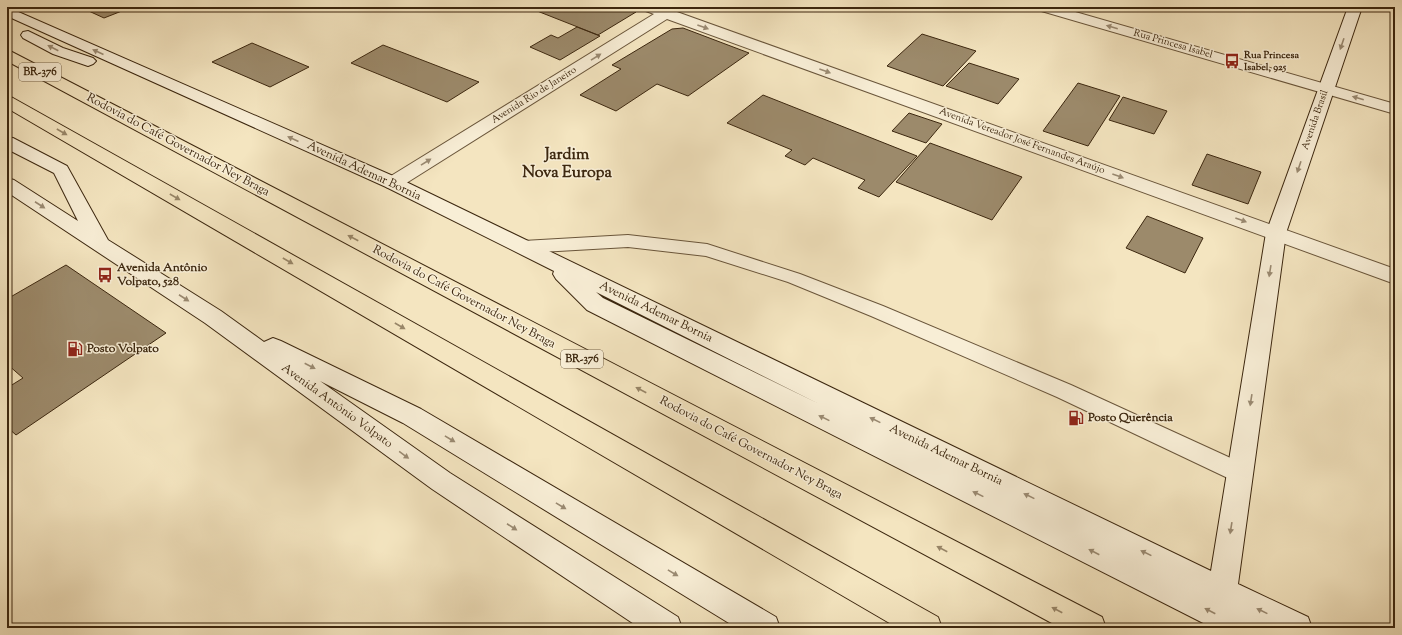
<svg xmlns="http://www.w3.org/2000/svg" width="1402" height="635" font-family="'Sorts Mill Goudy',serif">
<rect width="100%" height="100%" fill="#f4e5c0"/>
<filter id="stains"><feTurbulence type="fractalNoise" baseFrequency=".005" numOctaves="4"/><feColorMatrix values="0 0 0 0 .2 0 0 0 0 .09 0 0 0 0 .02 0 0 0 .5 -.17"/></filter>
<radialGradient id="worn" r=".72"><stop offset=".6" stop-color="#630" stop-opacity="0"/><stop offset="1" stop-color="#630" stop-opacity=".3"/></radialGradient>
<path fill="#9c8a6b" stroke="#3c270f" d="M80,7h52l-28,11z
M527,7h95l14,5 -38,23z
M577,27l23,9 -40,24 -30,-13 21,-12 7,3z
M683,28l66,25 -61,43 -31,-12 -41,27 -36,-16 41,-26 -9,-4 60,-36z
M922,34l54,17 -33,35 -56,-20z
M252,43l57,24 -39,20 -58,-25z
M383,45l96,37 -32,20 -96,-39z
M969,63l50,16 -21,25 -52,-18z
M1078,83l42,13 -32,50 -45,-15z
M763,95l154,61 -38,41 -21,-9 7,-8 -52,-22 -8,7 -20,-9 7,-6 -65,-27z
M1123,97l44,14 -13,23 -45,-14z
M909,113l33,11 -16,19 -34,-12z
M930,143l92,34 -30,43 -96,-38z
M1207,154l54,18 -13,32 -56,-19z
M1147,216l56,22 -18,35 -59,-25z
M66,265l100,68 -150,102 -9,-8v-39l16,-10 -16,-14v-65z"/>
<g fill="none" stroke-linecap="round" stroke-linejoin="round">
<g stroke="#6a563b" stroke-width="2">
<path id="lane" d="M628,235l79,9 93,30 83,32 188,79 177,81 3,7 -3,7 -8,2 -8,-2 -175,-83 -186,-81 -83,-34 -82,-26 -78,-9 -105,6 -6,-2 -2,-4 2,-4 6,-2z"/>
</g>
<g stroke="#6a563b" stroke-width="2">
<path id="street" d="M641,7h39l-3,5 718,257v15l-728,-265 -267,168 -7,2 -7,-2 -2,-4 2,-4 268,-165 -11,-4z
M1036,7h22l337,97v10l-357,-104z"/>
</g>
<g stroke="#3c270f" stroke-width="2">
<path id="secondary" d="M7,7l393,172 811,392 55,-338 82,-226h14l-76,226 -48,351 70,33 4,11h-47l-6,-3 1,3h-47l-626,-318 -31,-31 -3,-5 1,-3 -168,-84 -379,-171zM596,292l221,111 -214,-105z
M28,31l35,17 30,10 3,3 -3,3 -5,2 -35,-12 -30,-16 -2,-3 2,-3z
M7,137l6,1 54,28 41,74 113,71 43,31 9,-4 8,3 140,68 355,208 4,11h-43l-334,-205 -83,-42 130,92 228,144 4,11h-42l-208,-139 -227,-166 -198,-131v-14l7,2 64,41 -24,-48 -47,-24z"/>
</g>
<g stroke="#3c270f" stroke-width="2">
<path id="highway" d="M7,50l5,2 1090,565 4,11h-45l-1054,-567z
M7,96l6,2 925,519 4,11h-44l-891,-520z"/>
</g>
<use href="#lane" fill="#f8eed6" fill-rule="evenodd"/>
<use href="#street" fill="#f8eed6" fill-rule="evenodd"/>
<use href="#secondary" fill="#f8eed6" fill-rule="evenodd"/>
<use href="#highway" fill="#f4e5c0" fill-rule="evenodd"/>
</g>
<defs><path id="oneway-solid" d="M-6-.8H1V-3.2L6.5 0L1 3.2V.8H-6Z"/></defs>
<g fill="#9a8a72">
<use href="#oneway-solid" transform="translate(703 27) rotate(20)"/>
<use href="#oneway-solid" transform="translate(1112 27) rotate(-164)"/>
<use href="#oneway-solid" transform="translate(1342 44) rotate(109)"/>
<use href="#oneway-solid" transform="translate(53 48) rotate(-153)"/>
<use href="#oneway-solid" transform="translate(98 52) rotate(-156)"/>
<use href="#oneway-solid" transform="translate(596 57) rotate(-32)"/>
<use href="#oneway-solid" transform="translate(825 71) rotate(20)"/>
<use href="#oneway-solid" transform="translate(1358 98) rotate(-164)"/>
<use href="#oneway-solid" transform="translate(293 139) rotate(-156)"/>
<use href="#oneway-solid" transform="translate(426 162) rotate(-32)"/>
<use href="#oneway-solid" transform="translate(1299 167) rotate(109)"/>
<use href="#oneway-solid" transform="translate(1118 176) rotate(20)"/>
<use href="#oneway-solid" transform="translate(40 205) rotate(33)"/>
<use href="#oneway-solid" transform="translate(1241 220) rotate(20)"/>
<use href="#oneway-solid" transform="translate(1270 271) rotate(99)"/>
<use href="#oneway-solid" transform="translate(184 298) rotate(33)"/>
<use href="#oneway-solid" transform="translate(310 366) rotate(27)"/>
<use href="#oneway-solid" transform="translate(1251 400) rotate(99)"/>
<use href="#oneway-solid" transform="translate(824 418) rotate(-154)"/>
<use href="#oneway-solid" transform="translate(875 420) rotate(-154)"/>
<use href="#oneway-solid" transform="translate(450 439) rotate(31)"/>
<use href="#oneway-solid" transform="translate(404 455) rotate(36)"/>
<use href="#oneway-solid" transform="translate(978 494) rotate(-154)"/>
<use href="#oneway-solid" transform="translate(1029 496) rotate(-154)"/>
<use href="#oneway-solid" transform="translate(561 506) rotate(31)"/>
<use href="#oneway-solid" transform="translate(512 527) rotate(33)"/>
<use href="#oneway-solid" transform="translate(1231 528) rotate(99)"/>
<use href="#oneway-solid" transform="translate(1094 552) rotate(-153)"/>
<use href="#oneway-solid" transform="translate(1146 553) rotate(-154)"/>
<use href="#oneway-solid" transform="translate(673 573) rotate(31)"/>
<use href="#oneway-solid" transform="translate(1210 611) rotate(-153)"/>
<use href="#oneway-solid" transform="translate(1262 611) rotate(-154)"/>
</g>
<g fill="#988668">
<use href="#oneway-solid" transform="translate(62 132) rotate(30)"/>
<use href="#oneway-solid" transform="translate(175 197) rotate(30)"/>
<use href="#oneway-solid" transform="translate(353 238) rotate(-152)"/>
<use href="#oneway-solid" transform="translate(288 261) rotate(30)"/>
<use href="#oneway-solid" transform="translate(400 326) rotate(30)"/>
<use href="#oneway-solid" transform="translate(641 390) rotate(-152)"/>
<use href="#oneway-solid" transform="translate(942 549) rotate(-152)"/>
<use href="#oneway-solid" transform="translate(1057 610) rotate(-152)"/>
</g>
<defs>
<g id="bus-bare" transform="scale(1.2)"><path d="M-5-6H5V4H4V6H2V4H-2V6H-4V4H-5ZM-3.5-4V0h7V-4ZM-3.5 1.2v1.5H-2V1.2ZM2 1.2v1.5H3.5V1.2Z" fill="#8f2418" stroke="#f8eed6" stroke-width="2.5" paint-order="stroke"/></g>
<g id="fuel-bare" transform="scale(1.2)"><path d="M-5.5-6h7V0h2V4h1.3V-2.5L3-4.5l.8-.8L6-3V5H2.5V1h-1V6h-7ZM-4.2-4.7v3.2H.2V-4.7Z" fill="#8f2418" stroke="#f8eed6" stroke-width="2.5" paint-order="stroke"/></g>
</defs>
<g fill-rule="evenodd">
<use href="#bus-bare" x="1232" y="61"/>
<use href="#bus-bare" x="105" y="275"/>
<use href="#fuel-bare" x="75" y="349"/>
<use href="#fuel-bare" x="1076" y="418"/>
</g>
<g text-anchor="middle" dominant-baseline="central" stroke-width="3" stroke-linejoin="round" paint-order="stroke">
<g font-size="10" fill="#3c270f" stroke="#f8eed6">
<text transform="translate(1173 44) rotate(16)">Rua Princesa Isabel</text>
<text transform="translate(534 95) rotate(-32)">Avenida Rio de Janeiro</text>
<text transform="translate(1315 120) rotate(-71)">Avenida Brasil</text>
<text transform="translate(1022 141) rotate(20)">Avenida Vereador José Fernandes Araújo</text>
</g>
<g font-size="10" font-weight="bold" fill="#3c270f" stroke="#f8eed6" text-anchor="start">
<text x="1244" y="55">Rua Princesa<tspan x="1244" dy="12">Isabel, 925</tspan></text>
</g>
<g fill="#f8eed6" stroke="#74634b" stroke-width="1">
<rect x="19" y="63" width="42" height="18" rx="3"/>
<rect x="561" y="350" width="42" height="18" rx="3"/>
</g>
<g font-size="11" font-weight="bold" fill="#3c270f">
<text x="40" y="72">BR-376</text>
<text x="582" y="359">BR-376</text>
</g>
<g font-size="12" fill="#3c270f" stroke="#f8eed6">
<text transform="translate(178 145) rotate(28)">Rodovia do Café Governador Ney Braga</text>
<text transform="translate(364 171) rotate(25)">Avenida Ademar Bornia</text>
<text transform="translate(464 297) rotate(28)">Rodovia do Café Governador Ney Braga</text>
<text transform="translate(656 312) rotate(26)">Avenida Ademar Bornia</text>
<text transform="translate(337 406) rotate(36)">Avenida Antônio Volpato</text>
<text transform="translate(751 448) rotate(28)">Rodovia do Café Governador Ney Braga</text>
<text transform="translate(946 455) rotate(26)">Avenida Ademar Bornia</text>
</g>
<g font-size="12" font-weight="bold" fill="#3c270f" stroke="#f8eed6" text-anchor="start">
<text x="117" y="268">Avenida Antônio<tspan x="117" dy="14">Volpato, 528</tspan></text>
<text x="87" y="349">Posto Volpato</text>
<text x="1088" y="418">Posto Querência</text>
</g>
<g font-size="16" font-weight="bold" fill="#3c270f" stroke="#f8eed6">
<text x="567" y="155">Jardim<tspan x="567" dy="18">Nova Europa</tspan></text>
</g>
</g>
<rect width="1402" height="635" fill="none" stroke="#f4e5c0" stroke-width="24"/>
<rect x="8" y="8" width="1386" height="619" fill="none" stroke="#3c270f" stroke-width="2"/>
<rect x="12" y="12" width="1378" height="611" fill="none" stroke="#3c270f"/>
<rect width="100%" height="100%" filter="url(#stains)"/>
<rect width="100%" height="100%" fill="url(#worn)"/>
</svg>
